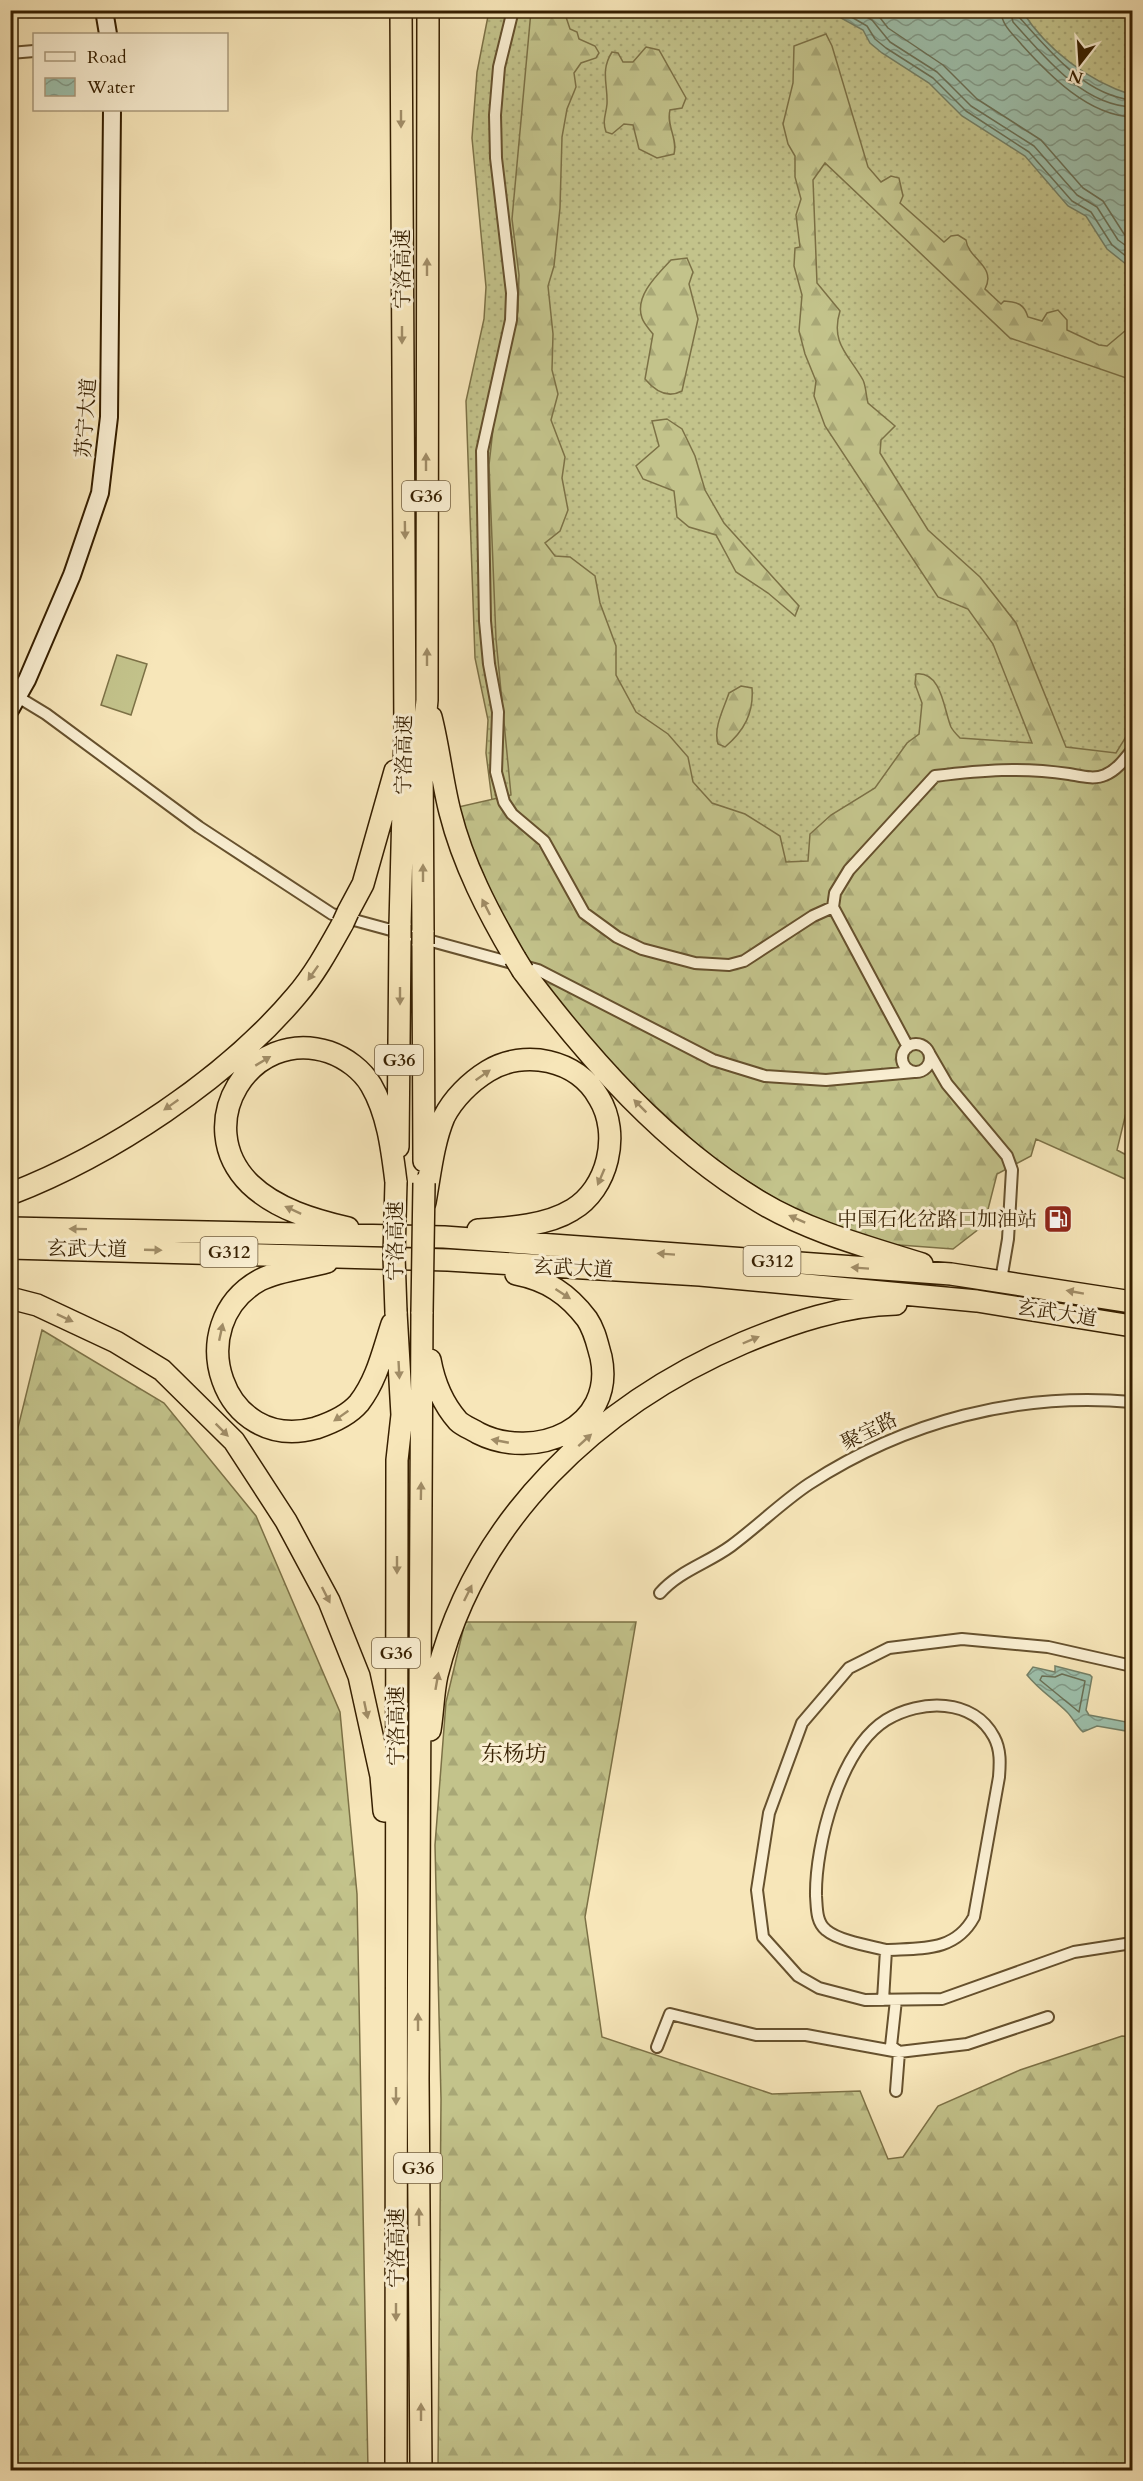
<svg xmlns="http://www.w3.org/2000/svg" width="1143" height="2481" font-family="Cardo,'Noto Serif SC',serif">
<defs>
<pattern id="grass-dots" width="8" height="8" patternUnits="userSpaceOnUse" patternTransform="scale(1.5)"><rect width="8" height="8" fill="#c3c38b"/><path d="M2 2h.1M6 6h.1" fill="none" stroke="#a8a776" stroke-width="1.8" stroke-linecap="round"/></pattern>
<pattern id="forest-firs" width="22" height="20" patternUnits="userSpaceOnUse" patternTransform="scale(1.5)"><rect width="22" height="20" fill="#c3c38b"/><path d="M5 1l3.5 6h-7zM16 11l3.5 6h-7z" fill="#a8a776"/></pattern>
<pattern id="water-waves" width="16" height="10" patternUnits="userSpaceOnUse" patternTransform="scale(1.5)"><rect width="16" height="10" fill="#9dc0ac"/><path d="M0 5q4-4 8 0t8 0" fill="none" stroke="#819b8a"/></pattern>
</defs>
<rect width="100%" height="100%" fill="#f7e6b9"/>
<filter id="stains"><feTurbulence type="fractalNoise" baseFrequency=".00333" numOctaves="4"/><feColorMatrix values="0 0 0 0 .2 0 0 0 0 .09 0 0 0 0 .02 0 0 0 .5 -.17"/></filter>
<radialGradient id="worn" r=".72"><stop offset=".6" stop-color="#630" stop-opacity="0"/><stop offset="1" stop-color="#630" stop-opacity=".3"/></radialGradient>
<path fill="url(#grass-dots)" stroke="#7c7146" stroke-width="1.5" d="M489,11h643v789l-252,86 -378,-7 -16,-126 2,-33 -13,-62 -9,-257 18,-82 2,-32 -14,-149 5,-66z"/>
<path fill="url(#forest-firs)" stroke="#7c7146" stroke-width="1.5" d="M531,11h33l6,18 7,3 2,7 16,7 4,7 -3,5 -15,5 -7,10 2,14 -9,22 -5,28 -2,71 -6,58 -6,20 5,48 -1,36 6,24 -7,26 14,37 -3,21 6,32 -8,21 -15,12 10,13 15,1 25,19 5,27 16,43v29l20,37 32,22 20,23 5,25 19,21 33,11 35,22 6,26 22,-1 2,-27 21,-19 44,-27 32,-45 12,-9 3,-31 -7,-19 1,-10c26,-3 28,37 35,53 2,4 6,8 9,11l72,5 -39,-99 -25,-35 -30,-12 -113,-171 -11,-30 2,-15 -11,-27 -6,-23 3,-36 -8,-29 1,-18 5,-1 -4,-32 5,-16 -6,-22v-21l-7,-12 -5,-20 10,-41 1,-37 32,-12 6,12 36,121 13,15 10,-6 8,2 4,18 -3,7 44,39 7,-6 7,-1 8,5c2,19 31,26 19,49l16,15 3,-3c14,1 20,3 24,16l14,4 5,-8 11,-3 9,10v10l32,15 8,1 25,-21v55l-122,-42 -185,-175 -12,17 4,103 23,28c-10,32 9,44 23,69 3,6 3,16 5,23l27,23 -14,14 -1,13 48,77 52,47 36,46 50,124 50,6 16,-26v361l-15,62 15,8v24l-96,-43 -5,17 -34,18 -13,51 -31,24 -67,-5 -89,-32 -83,-52 -121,-111 -79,-105 -60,-136 57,-13 -15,-156 -7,-174 6,-54 23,-100 1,-36 -7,-56z
M646,47l13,3 27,48 -4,10 -12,2c-4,16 8,28 4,44l-17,4 -18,-9 -6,-24 -9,-1 -12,10 -6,-2c-4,-12 0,-17 1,-28 1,-20 -7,-33 5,-52l6,1 5,9h10z
M687,258l6,14 -4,12 9,35 -16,72c-15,8 -27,0 -37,-12l8,-45c-3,-4 -9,-10 -11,-16 -8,-22 16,-44 29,-58z
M667,419l15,10 13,27 10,34 19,33 75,83 -4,10 -27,-23 -32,-21 -20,-37 -27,-8 -12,-10 -3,-26 -31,-12 -7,-13 23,-20 -7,-25z
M741,686l11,2c2,25 -8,43 -27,59l-7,-3c-5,-16 6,-36 11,-51z
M42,1330l122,73 92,113 84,196 17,182 11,576h-357l-1,-1010z
M465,1622h171l-51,295 17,120 170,57 88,-3 28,68 15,-2 35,-51 82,-36 102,-34 10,1v433h-694l3,-371 -6,-254 11,-143z"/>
<path fill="#c3c38b" stroke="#7c7146" stroke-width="1.5" d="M117,655l30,9 -16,51 -30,-10z"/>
<path fill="url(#water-waves)" stroke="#748067" stroke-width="1.5" d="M840,11h182c25,39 66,70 110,84v168l-5,2 -20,-16 -21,-33 -18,-10 -43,-50 -63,-40 -33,-33 -47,-30 -12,-10 -7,-13 -22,-12z
M1055,1666l35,9 2,2 -6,33 3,5 43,8v9l-35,-6 -14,6c-6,-5 -10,-14 -16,-20 -13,-13 -28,-22 -40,-37l6,-8 22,5z"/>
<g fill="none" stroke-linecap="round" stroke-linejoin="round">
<path stroke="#6a7056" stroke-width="1.5" d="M846,10l2,5 19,11 8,13 11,9 47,30 33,33 63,41 43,49 19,11 21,33 15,12 5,1
M855,10l17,10 18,22 47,30 34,34 63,40 43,49 20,12 21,33 14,10
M874,10l14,18 55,37 34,34 64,41 42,48 20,13 21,33 8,6
M1001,10c0,15 12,24 21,35 28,31 66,70 110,72
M1010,10l3,12c31,34 69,83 119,85
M1017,10l2,7c30,33 65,78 113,83
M1062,1674l23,7 -6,31 -39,-32 2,-4 13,1z"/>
<g stroke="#66512e" stroke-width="14">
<path id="street" d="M513,10l-14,57 -4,48 1,43 16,135 -1,27 -29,131 3,170 4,43 9,48 -2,60 8,30 8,12 32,27 40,72 33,24 25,12 53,14 34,2 15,-4 69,-45 20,-9
M10,53l24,-2
M18,697l28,17 153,113 133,87 206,56 175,90 52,16 61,4 88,-8
M902 1058a14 14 0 1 1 28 0a14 14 0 1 1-28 0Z
M908,1047l-75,-140 2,-14 14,-23 86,-94c49,-6 85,-9 134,-2 12,2 25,6 36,1 12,-5 20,-16 27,-25
M929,1053l18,31 60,72 5,14 -4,69 -7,41
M660,1593c19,-22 48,-30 71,-47 27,-20 51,-44 78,-62 97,-63 208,-92 323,-82
M1132,1666l-84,-19 -86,-8 -73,9 -40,20 -47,55 -33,90 -12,77 6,47 35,39 21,12 46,12 77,-1 132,-47 58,-9
M883,2000l3,-50c36,-2 69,2 88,-33l25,-140c1,-13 2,-27 -5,-40 -21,-39 -73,-38 -108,-17 -46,29 -71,125 -70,176 1,12 0,26 10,34 13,11 44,16 60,20
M896,2000l-5,46 8,6 -3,39
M657,2047l13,-33 86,21h50l93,17 68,-8 81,-27"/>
</g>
<g stroke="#361f00" stroke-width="20">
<path id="secondary" d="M104,10l4,24
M10,710l17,-30 45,-105 28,-82 9,-76 3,-307"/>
</g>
<g stroke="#361f00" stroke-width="24">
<path id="highway" d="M431,717c8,31 11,64 19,95 13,52 38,100 65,146
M348,912l15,-28 32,-113
M400,925l5,-192 -4,-723
M423,932l-1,-177 5,-55 1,-690
M423,944l1,217
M523,971c66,88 142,174 237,231 48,29 108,45 162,62
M398,1147l2,-209
M10,1194c101,-39 216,-115 286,-198 19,-22 33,-48 47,-73
M425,1202c5,-27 8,-59 19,-85 9,-18 26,-35 44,-46 36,-22 89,-12 111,27 22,36 9,91 -27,112 -26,16 -65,18 -94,20
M10,1228l434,9 507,37 181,28
M348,1228c-34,-8 -72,-19 -98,-44 -60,-59 0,-158 79,-132 17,6 33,18 42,33 17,29 21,65 25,97
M10,1248l438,12 252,15 277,26 155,25
M327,1262c-21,6 -48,8 -67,18 -80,44 -38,174 56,148 15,-5 32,-12 43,-25 18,-23 24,-52 33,-79
M10,1298l27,7 79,37 46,28 72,71 52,80 43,80 30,75 22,100 3,35
M396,1312l6,103 -5,45 -1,1010
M430,1360c4,22 13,44 28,61 5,5 14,8 20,12 57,29 138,-5 123,-76 -4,-14 -6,-26 -14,-38 -19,-25 -40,-39 -71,-45
M430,1730c3,-18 3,-37 7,-55 39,-156 161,-270 306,-332 48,-20 101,-38 153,-39
M421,2470l-3,-391 4,-767"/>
</g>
<use href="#street" stroke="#faefd2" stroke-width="10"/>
<use href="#secondary" stroke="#faefd2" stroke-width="16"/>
<use href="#highway" stroke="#f7e6b9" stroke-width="21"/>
<g stroke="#361f00" stroke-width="24" stroke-linecap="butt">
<path id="highway-bridge" d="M343,923l5,-11
M423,932v12
M400,938v-13
M515,958l8,13
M396,1182l-2,74 2,56
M422,1312l2,-129"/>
</g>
<use href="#highway-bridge" stroke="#f7e6b9" stroke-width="21"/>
</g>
<defs><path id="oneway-solid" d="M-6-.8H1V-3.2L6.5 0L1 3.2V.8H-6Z" transform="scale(1.5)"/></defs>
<g fill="#a08c66">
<use href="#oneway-solid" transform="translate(401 119) rotate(90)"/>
<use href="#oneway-solid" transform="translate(427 267) rotate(-90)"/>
<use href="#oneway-solid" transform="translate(402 335) rotate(90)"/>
<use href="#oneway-solid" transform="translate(426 462) rotate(-90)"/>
<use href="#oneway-solid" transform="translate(405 530) rotate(89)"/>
<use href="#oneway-solid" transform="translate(427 657) rotate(-90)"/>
<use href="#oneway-solid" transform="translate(423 873) rotate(-90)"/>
<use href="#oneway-solid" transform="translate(486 907) rotate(-117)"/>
<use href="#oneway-solid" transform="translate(313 973) rotate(125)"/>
<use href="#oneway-solid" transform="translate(400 996) rotate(90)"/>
<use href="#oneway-solid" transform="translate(263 1061) rotate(-31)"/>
<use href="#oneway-solid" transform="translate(483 1075) rotate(-35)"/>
<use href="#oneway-solid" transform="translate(171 1105) rotate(145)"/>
<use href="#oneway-solid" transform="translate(640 1106) rotate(-135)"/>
<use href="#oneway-solid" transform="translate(601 1177) rotate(113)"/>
<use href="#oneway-solid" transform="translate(293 1210) rotate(-155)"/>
<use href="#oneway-solid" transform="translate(797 1219) rotate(-156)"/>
<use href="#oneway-solid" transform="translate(78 1229) rotate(-179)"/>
<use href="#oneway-solid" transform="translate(153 1250) rotate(2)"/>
<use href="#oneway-solid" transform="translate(666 1254) rotate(-176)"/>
<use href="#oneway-solid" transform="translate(860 1268) rotate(-176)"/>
<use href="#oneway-solid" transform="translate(1075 1292) rotate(-170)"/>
<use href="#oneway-solid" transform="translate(563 1294) rotate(33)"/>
<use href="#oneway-solid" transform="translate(65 1318) rotate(25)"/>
<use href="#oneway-solid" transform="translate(221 1332) rotate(-78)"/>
<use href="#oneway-solid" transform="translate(751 1340) rotate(-23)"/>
<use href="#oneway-solid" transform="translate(399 1370) rotate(87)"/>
<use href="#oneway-solid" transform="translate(341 1416) rotate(145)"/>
<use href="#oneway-solid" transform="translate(222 1430) rotate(45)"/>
<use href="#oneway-solid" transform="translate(585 1440) rotate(-42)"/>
<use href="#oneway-solid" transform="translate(500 1441) rotate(-169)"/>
<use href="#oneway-solid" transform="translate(421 1491) rotate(-89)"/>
<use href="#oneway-solid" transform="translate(397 1565) rotate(90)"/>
<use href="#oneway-solid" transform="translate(468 1593) rotate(-64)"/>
<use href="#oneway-solid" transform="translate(326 1595) rotate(63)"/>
<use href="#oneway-solid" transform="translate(437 1681) rotate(-80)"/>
<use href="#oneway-solid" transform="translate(366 1710) rotate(78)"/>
<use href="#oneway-solid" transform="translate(418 2022) rotate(-90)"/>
<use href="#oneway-solid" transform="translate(396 2096) rotate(90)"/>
<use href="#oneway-solid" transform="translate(419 2217) rotate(-91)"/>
<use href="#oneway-solid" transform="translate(396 2312) rotate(90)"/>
<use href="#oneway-solid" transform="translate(421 2412) rotate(-90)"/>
</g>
<defs>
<g id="fuel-square" transform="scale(1.5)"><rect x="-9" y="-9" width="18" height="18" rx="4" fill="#8f2418" stroke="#faefd2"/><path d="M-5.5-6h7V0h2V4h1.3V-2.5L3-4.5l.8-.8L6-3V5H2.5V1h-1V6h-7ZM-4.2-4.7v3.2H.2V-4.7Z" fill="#fff"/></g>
</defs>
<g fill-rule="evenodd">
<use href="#fuel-square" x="1058" y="1219"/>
</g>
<g text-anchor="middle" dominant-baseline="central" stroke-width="6" stroke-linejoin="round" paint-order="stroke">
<g fill="#faefd2" stroke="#715d3f" stroke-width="1.5">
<rect x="402" y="481" width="48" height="30" rx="4.5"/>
<rect x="375" y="1045" width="48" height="30" rx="4.5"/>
<rect x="200.5" y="1237" width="57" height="30" rx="4.5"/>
<rect x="743.5" y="1246" width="57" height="30" rx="4.5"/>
<rect x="372" y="1638" width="48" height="30" rx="4.5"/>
<rect x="394" y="2153" width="48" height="30" rx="4.5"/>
</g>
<g font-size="18" font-weight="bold" fill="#361f00">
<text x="426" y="496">G36</text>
<text x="399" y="1060">G36</text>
<text x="229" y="1252">G312</text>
<text x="772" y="1261">G312</text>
<text x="396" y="1653">G36</text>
<text x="418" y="2168">G36</text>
</g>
<g font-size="20" fill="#361f00" stroke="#faefd2">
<text transform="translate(402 269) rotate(-90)">宁洛高速</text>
<text transform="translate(86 418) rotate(-86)">苏宁大道</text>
<text transform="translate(404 755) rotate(-89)">宁洛高速</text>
<text transform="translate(395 1241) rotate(-90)">宁洛高速</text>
<text transform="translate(87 1249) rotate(1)">玄武大道</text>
<text transform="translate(573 1268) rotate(3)">玄武大道</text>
<text transform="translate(1057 1313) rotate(9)">玄武大道</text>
<text transform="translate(869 1431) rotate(-26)">聚宝路</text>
<text transform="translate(396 1726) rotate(-90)">宁洛高速</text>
<text transform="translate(396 2248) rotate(-90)">宁洛高速</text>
</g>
<g font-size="20" fill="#361f00" stroke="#faefd2" text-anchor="end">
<text x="1037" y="1219">中国石化岔路口加油站</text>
</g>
<g font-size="22" fill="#361f00" stroke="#faefd2">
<text x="514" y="1754">东杨坊</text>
</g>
</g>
<rect width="1143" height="2481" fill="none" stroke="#f7e6b9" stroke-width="36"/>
<rect x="12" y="12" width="1119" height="2457" fill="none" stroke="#361f00" stroke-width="3"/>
<rect x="18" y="18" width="1107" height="2445" fill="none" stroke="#361f00" stroke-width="1.5"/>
<rect x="33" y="33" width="195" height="78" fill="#faefd2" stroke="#ac9c7e" stroke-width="1.5"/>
<rect x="45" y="52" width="30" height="9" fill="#faefd2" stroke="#ac9c7e" stroke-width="1.5"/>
<text x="87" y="63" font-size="18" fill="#361f00">Road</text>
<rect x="45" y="78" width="30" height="18" fill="url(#water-waves)" stroke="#ac9c7e" stroke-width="1.5"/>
<text x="87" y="93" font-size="18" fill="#361f00">Water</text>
<g transform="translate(1080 63) rotate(197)" stroke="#faefd2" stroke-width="4.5" paint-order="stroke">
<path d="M0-4.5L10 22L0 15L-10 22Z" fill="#361f00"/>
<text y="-9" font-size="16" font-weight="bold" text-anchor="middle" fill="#361f00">N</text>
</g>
<rect width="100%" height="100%" filter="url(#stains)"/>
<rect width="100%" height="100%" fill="url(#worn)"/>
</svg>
